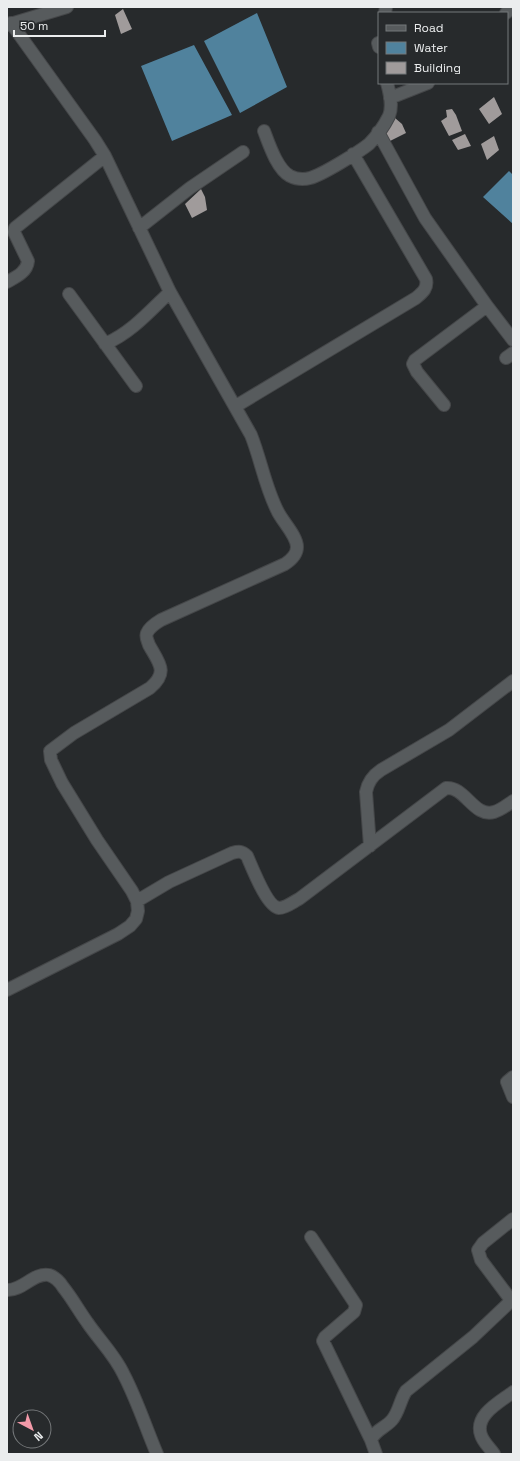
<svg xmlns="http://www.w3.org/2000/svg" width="520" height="1461" font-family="'Space Grotesk',sans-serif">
<rect width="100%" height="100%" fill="#272a2c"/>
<path fill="#50829d" d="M257,13l30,74 -47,26 -36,-72z
M194,45l38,70 -60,26 -31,-75z
M509,171l4,4v49l-30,-27z"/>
<path fill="#a09b9b" d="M123,9l9,20 -11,5 -6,-19z
M494,97l8,17 -13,10 -10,-15z
M452,109l4,6 6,16 -13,5 -8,-15 6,-4 -1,-7z
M395,118l7,6 4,9 -16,8 -7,-9 3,-7z
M465,134l6,12 -13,4 -6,-10z
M494,136l5,14 -12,10 -6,-16z
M201,189l4,8 2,13 -15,8 -7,-14z"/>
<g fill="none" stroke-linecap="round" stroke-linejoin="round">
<g stroke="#454749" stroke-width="14">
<path id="street" d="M385,13l1,-6
M506,13l7,-6
M7,25l60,-18
M378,43l1,4
M390,98l38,-15
M264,131c5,13 13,38 26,45 6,3 13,4 20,2 12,-3 49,-26 59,-34 7,-7 15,-18 20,-28 4,-10 1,-22 -2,-33
M378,132l47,86 62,88 26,34
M139,228l51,-40 53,-36
M7,282c9,-5 20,-10 21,-21l-14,-29 1,-4 90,-72
M69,294l67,92
M105,344c26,-11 45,-33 65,-52
M506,358l7,-5
M444,405l-27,-33 -4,-8 2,-4 72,-54
M236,406l180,-108c7,-6 12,-10 10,-19l-73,-125
M370,846l-4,-54c2,-10 6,-16 15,-22l68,-40 64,-49
M137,901l32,-19 63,-29c7,-2 10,-2 15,3 5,11 20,51 32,52 7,0 14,-6 20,-9l147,-111c19,-2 28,30 48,24 7,-2 13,-7 19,-11
M7,990l111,-56 12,-8 6,-7 2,-8 -1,-10 -5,-10 -35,-51 -35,-57 -11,-23 -1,-9 24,-18 76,-45c19,-16 9,-25 -1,-43 -1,-4 -4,-8 -2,-12 2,-5 9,-10 14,-13l124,-56c6,-4 12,-9 12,-17 0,-11 -14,-25 -19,-35 -13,-25 -17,-52 -27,-77l-81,-143 -65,-136 -10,-16 -84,-117
M513,1077l-6,5 6,15
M311,1237l45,68 -2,7 -29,25 -2,4 48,99
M7,1290c15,1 27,-18 42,-15 6,2 11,7 14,12 9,11 16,24 24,35 12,18 28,33 37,53 13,25 22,53 33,79
M511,1300l-30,-40 -3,-10 5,-7 30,-24
M376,1454l-5,-14c4,-10 14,-12 21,-20 7,-8 8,-20 14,-29l67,-54 40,-38
M494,1454c-4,-6 -11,-12 -13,-19 -7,-20 19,-33 32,-43"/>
</g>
<use href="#street" stroke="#575b5d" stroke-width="12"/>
</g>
<rect width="520" height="1461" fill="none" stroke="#ebedee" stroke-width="16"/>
<rect x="378" y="12" width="130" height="72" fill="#272a2c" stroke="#75787a"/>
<rect x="386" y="25" width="20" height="6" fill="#575b5d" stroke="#75787a"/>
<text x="414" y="32" font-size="12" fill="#ebedee">Road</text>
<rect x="386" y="42" width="20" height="12" fill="#50829d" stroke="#75787a"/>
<text x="414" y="52" font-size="12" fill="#ebedee">Water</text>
<rect x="386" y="62" width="20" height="12" fill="#a09b9b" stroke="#75787a"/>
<text x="414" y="72" font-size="12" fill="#ebedee">Building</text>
<g transform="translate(32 1429) rotate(139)"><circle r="19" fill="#272a2c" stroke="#75787a"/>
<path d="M0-3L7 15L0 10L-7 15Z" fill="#f39aa9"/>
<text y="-6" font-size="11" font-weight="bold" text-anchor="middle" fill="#ebedee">N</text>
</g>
<path d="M14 30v6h91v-6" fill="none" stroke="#ebedee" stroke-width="2"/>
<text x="20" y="30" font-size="12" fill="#ebedee" stroke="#272a2c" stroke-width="3" paint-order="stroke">50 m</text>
</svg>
